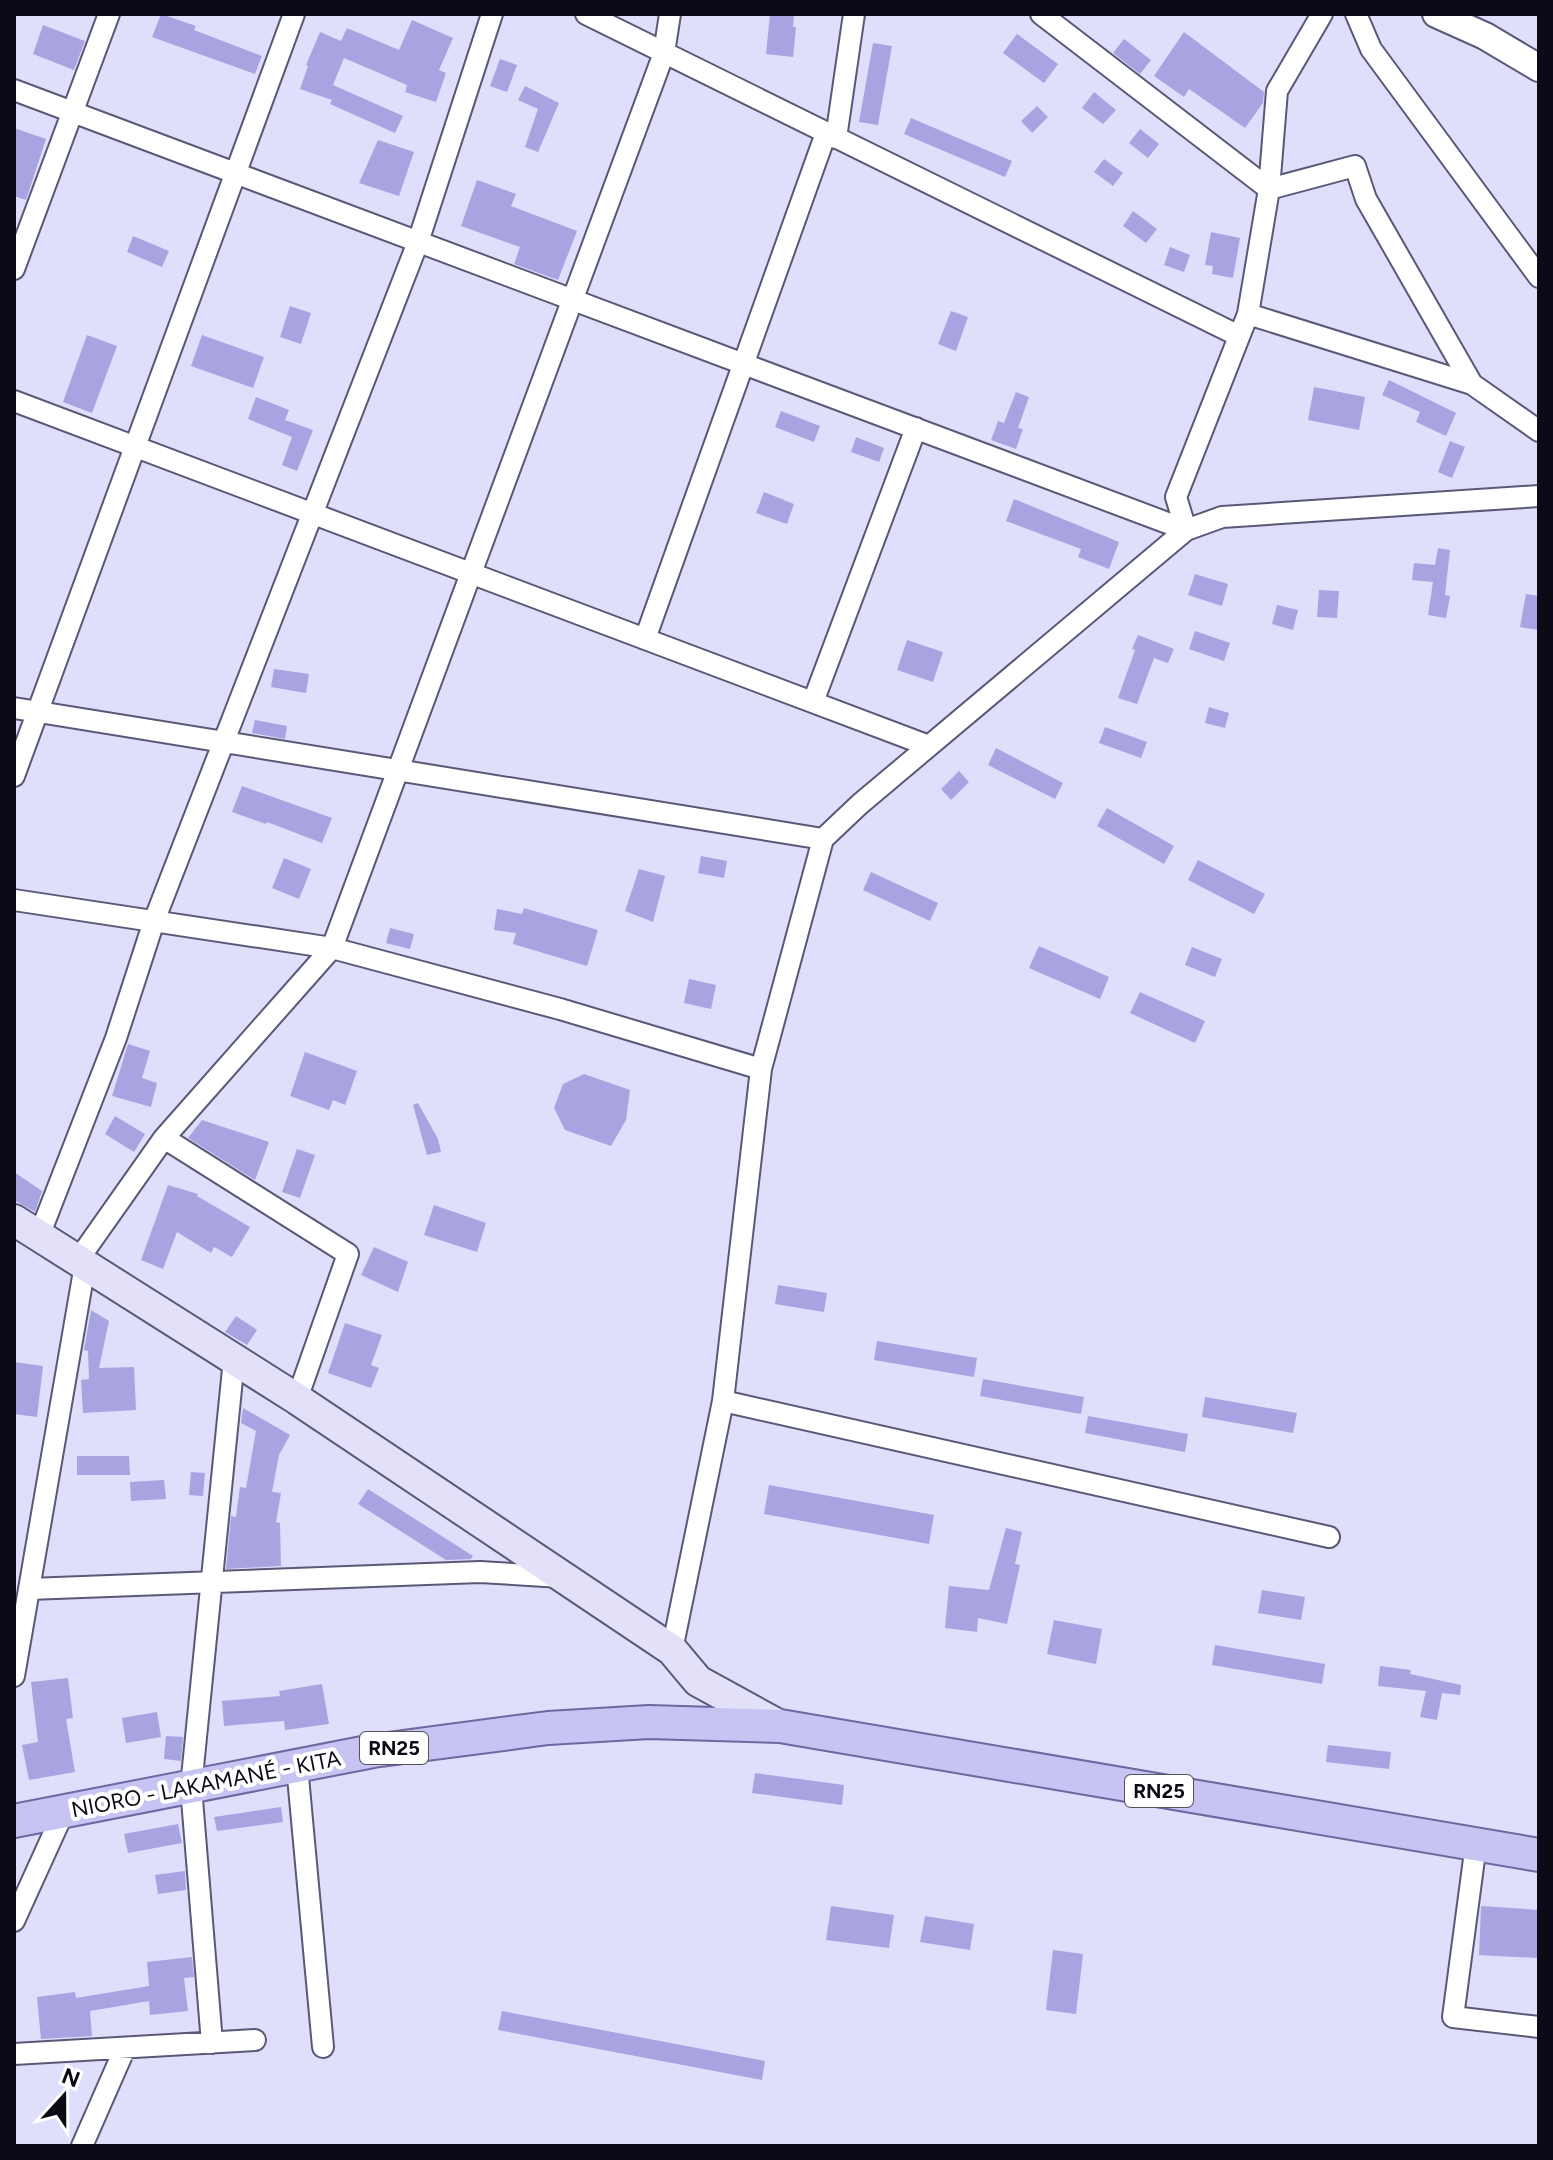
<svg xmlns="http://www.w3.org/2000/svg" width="1553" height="2160" font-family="Figtree,sans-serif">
<rect width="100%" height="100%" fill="#dfdefb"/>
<path fill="#a8a4e1" d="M161,14l35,12 -2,4 68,26 -7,18 -103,-37z
M770,14h24l-1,13h3l-3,30 -27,-3z
M412,20l41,18 -14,32 7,3 -10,29 -31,-10 2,-7 -63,-27 -11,27 70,31 -8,17 -65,-29 2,-4 -32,-11 8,-23 -2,-1 14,-33 21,9 6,-13 52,22z
M43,25l42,16 -11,29 -41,-16z
M1184,32l80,60 -1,11 -18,25 -56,-39 -5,8 -30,-21z
M1017,34l41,30 -14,19 -41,-30z
M1124,39l27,21 -11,14 -27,-21z
M873,43l19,3 -14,79 -19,-3z
M500,59l17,6 -10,27 -17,-6z
M525,86l34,17 -21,49 -13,-5 13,-38 -20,-9z
M1094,92l22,18 -13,14 -21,-16z
M1037,106l11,11 -16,16 -11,-12z
M911,118l101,43 -7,16 -101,-43z
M14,128l32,11 -20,61 -12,-4z
M1140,129l19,15 -11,14 -19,-15z
M378,140l36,12 -15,44 -40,-13z
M1104,159l19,14 -10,13 -19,-14z
M477,180l39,14 -5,12 66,25 -19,49 -44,-16 6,-17 -59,-21z
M1133,211l24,18 -11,14 -23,-17z
M1211,232l29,6 -7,40 -21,-4 1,-8 -8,-1z
M133,236l36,15 -7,16 -35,-15z
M1170,247l20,8 -6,17 -20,-7z
M290,306l21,7 -10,31 -21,-7z
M951,311l17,6 -12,34 -18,-7z
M87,335l30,11 -25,67 -29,-11z
M202,335l62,22 -11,31 -62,-22z
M1389,380l67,33 -10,23 -30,-14 4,-10 -38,-17z
M1314,387l51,10 -6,33 -51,-10z
M1016,392l13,5 -11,31 5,1 -7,20 -25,-9 7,-19 6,2z
M256,397l33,13 -4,10 28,10 -16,41 -15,-6 10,-28 -44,-18z
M781,411l39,15 -6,16 -39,-15z
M856,437l28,11 -5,14 -28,-10z
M1450,441l15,6 -13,31 -14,-6z
M764,492l30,12 -7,20 -31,-11z
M1014,499l105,43 -10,27 -31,-12 3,-8 -75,-28z
M1438,548l12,2 -5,45 5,1 -4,22 -18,-3 5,-33 -21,-2 2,-17 21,2z
M1195,574l33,10 -6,22 -34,-11z
M1319,590l20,1 -2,27 -20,-1z
M1526,594l13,2v34l-19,-3z
M1277,605l21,5 -5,20 -21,-6z
M1195,631l35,12 -6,18 -35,-12z
M1138,635l36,14 -6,14 -14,-5 -17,46 -19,-6 17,-48 -3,-1z
M907,640l36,12 -10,30 -36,-12z
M274,669l35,5 -3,19 -35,-6z
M1209,707l20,6 -4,15 -20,-5z
M255,720l32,6 -2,13 -33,-6z
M1105,727l42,15 -6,16 -42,-15z
M996,748l67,35 -8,16 -67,-34z
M959,771l10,11 -18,18 -10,-11z
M242,786l90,32 -10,25 -55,-21 -1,2 -34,-12z
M1107,808l67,38 -10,18 -67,-38z
M701,856l26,5 -3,17 -26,-5z
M284,858l27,11 -12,30 -27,-11z
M1198,860l67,34 -11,20 -66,-34z
M639,869l26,7 -12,46 -28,-11z
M871,872l67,31 -8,18 -67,-31z
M524,908l74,22 -11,36 -74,-22 3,-11 -22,-3 3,-21 25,5z
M390,928l24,6 -4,15 -24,-6z
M1039,946l70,31 -9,22 -71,-31z
M1192,947l30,12 -7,18 -30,-12z
M689,979l27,6 -5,24 -27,-6z
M1140,992l65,29 -10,22 -65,-30z
M128,1044l22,7 -8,27 15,5 -6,24 -39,-11z
M305,1052l52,19 -12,34 -12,-5 -4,10 -39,-14z
M584,1074l46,16 -4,30 -15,26 -46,-16 -11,-22 9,-24z
M418,1103l20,36 3,13 -14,3 -14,-50z
M115,1116l30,18 -11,18 -29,-18z
M202,1120l67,22 -14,38 -67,-42z
M297,1149l18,6 -15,43 -18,-6z
M14,1172l28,19 -7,21 -21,-12z
M168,1185l30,9 -1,2 53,31 -18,30 -18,-10 -3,6 -34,-21 -14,37 -22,-9z
M434,1205l52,18 -9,29 -53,-17z
M374,1247l34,15 -10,30 -37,-17z
M778,1285l49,8 -3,19 -49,-8z
M91,1310l18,11 -10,47 35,-1 2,43 -53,3 -2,-33 8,-1 -1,-28 -4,-1z
M236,1316l21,14 -10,15 -22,-13z
M345,1323l37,12 -11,30 8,3 -8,20 -43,-15z
M877,1341l100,17 -3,19 -100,-17z
M14,1362l29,4 -6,51 -23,-3z
M983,1379l101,18 -3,17 -101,-18z
M1205,1397l92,16 -4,20 -91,-16z
M243,1408l47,27 -11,20 -7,37 9,1 -5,29 4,1 1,43 -55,3 5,-53 5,1 4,-30 6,1 10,-57 -15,-8z
M1088,1416l100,18 -3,18 -100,-19z
M77,1456h52l1,19h-53z
M191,1472l14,1 -2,23 -14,-1z
M164,1480l2,19 -35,2 -1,-19z
M769,1485l165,30 -5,29 -165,-30z
M368,1489l105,67 -2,3 -25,1 -88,-56z
M1006,1528l16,4 -7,32 5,1 -13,59 -29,-6 -1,14 -32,-4 4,-42 40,4z
M1262,1590l43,7 -4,23 -43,-7z
M1054,1620l48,9 -6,35 -49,-10z
M1215,1645l110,19 -3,20 -110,-19z
M1380,1666l31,4 -1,4 51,11 -1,10 -18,-2 -5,27 -17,-3 6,-26 -48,-5z
M68,1678l5,40 -7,1 9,53 -46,8 -7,-35 16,-3 -7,-60z
M322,1684l7,40 -44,6 -1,-9 -60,5 -2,-25 58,-5 -1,-5z
M157,1712l4,25 -35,6 -4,-25z
M166,1736l17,1 -2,24 -17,-2z
M1328,1745l63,7 -2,17 -63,-7z
M755,1773l89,12 -2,20 -90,-12z
M281,1807l2,15 -66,9 -3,-14z
M178,1824l4,19 -54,10 -4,-19z
M185,1871l1,19 -28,4 -3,-19z
M831,1906l63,9 -5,33 -63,-8z
M1481,1906l58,4 -1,48 -59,-3z
M925,1916l49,8 -4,26 -50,-8z
M1053,1950l30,4 -7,60 -30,-4z
M192,1957l2,20 -10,1 4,33 -38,4 -1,-14 -59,10 2,25 -51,3 -4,-42 38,-5 1,6 73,-12 -2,-24z
M502,2011l263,50 -3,19 -264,-50z"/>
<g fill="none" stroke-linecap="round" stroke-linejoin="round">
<g stroke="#5a5877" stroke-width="24">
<path id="minor" d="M586,14l653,322
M1041,14l228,175
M1356,14l15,35 168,228
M14,90l1172,440
M836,138l18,-124
M1269,189l86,-23 11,33 106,185
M14,269l95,-255
M1248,314l224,70 67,47
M14,401l915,345
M1186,530l-10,-33 72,-183 21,-125 8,-98 45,-77
M645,639l181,-506
M813,702l103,-274
M14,708l809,131
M14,776l280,-762
M14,900l318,48 228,61 201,60 62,-230 37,-35 326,-274 36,-13 317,-21
M164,1138l184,116 -51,145
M39,1236l77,-198 38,-117 264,-679 74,-228
M78,1260l86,-122 168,-190 332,-895 6,-39
M723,1401l606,136
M29,1589l451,-17 81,5
M672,1650l51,-249 38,-332
M14,1676l71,-411
M297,1766l26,281
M1476,1844l-23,173 86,10
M14,1921l50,-110
M212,2043l-21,-256 43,-428
M14,2054l241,-14
M82,2146l43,-98"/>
</g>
<g stroke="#5a5877" stroke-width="30">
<path id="tertiary" d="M1436,14l49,22 54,32"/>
</g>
<g stroke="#5a5877" stroke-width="34">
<path id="secondary" d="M14,1220l283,179 375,251 26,31 82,45"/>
</g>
<g stroke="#6d68a0" stroke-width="36">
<path id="primary" d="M14,1821l359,-70 175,-23 101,-6 131,4 759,129"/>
</g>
<use href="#minor" stroke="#fff" stroke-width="20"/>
<use href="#tertiary" stroke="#fff" stroke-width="26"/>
<use href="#secondary" stroke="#e3e1f9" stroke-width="30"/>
<use href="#primary" stroke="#c7c3f2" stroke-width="32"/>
</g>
<g text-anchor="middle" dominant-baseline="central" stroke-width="8" stroke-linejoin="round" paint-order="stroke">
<g fill="#fff" stroke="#54545c" stroke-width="2">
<rect x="360" y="1732" width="68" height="32" rx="6"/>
<rect x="1125" y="1775" width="68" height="32" rx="6"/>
</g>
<g font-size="20" font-weight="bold" fill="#0b0a16">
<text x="394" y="1748">RN25</text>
<text x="1159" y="1791">RN25</text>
</g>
<g font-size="22" fill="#0b0a16" stroke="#fff">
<text transform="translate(206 1784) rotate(-11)">NIORO - LAKAMANÉ - KITA</text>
</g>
</g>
<rect width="1553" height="2160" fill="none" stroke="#0b0a16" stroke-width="32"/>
<g transform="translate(64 2096) rotate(21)" stroke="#ffffff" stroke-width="6" paint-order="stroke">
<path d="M0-6L14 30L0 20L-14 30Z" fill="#0b0a16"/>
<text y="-12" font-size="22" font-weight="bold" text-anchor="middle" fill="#0b0a16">N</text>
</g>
</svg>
